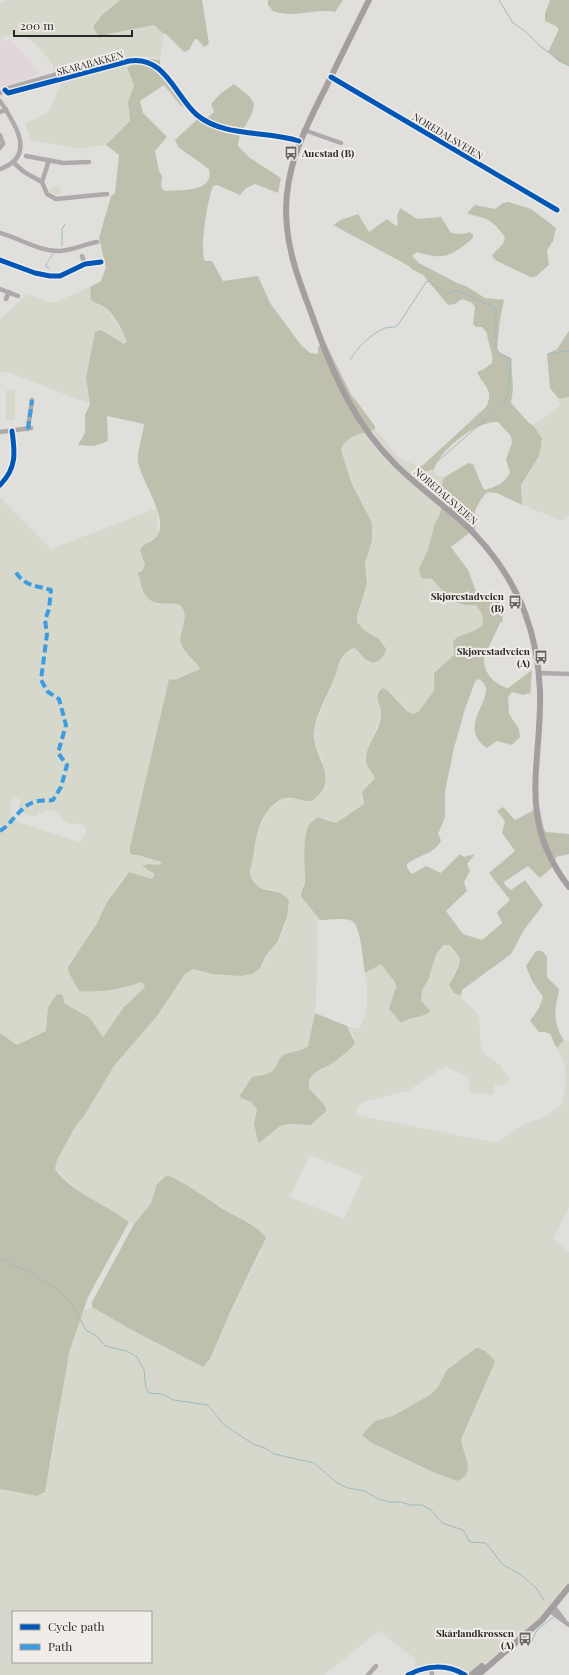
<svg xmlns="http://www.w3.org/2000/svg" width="569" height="1675" font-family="'Playfair Display',serif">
<rect width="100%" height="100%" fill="#e1dfdc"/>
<path fill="#e2d6dd" d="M10,38l30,35 -8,3 -3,3 -29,9v-46z"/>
<path fill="#d7d8cc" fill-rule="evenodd" d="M6,0h114l-24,21 6,17 10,-5 38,-8 6,1 8,8 -4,26c-12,-7 -25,1 -33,10l7,15 -6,22 2,14 -24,24 -27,4 -48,-9 -6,-16 23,-12 13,-27 -9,-6 2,-12c-13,-17 -30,-44 -54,-27v-36z
M60,186l1,6 -4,3 -8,-3 4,-5z
M90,287v9l8,9 9,4 18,27 2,7 -3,1 -23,-14 -6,2 -8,41 3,31 -83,-32 -7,1v-54l27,-25 26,9z
M569,335v180l-6,6 -41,-16 -1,-20 19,-31 2,-16 -9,-13 27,-20 -1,-6 4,-3z
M6,390h9v30h-9z
M375,429l25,30 19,7 5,6 10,-3 2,6 9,2 -4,13 2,6 -3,17 -6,13 -6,24 -9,18 4,10 9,1c15,16 20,28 44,26l6,9 1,10c-8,10 -21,8 -30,17l1,14 -21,19 1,17 -16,21 -3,2 -7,-2 -14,-16 -13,-7 -5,5 5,22 -14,35 -2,9 2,6 8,12 -9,9 -4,7 2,10 -28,19 -14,-6 -18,36 2,12 -2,18 -3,7 4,12 15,18 -2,1 -2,84 -7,39 -8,7 -21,6c-10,16 -6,17 -26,19l-13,15v7l10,4 6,7 -3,17 4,16 22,-16 32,-2 6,-6 7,-12 -16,-18c-2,-15 12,-17 22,-24 8,-7 16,-17 24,-25l-8,-13 10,3 4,-3c8,-16 7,-36 4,-53l14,-9c5,1 6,5 9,9 9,12 9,19 2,32l11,18 9,-4 7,-1 12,-9 -7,-6 -1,-9 8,-16 7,-24 10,-10 6,2 8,12 -1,8 -8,12 8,17 20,21 2,34 4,4 14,10 10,13 -1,6 -6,3 -7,-2 -1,9 -4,2 -18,-3 -3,-3 1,-8 -4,-5 -21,-10 -37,25 -45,11 -6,6 -1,7 141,28 24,-17 25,-10 15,-11c6,-20 8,-38 -4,-57l7,-8 5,1v166l-16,32 16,13v332c-24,33 -65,69 -101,89 -20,-12 -31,-9 -53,-6v-8l-36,-28 -55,44h-324v-186l36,7 8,-2 10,-46 12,-84 16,-50 2,-4 8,-3 36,21 75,39 7,-8 21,-49 31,-60 -15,-26 -45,-30 -32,-18h-4l-8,7 -7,20 -17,21 -51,-30 -28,-25 2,-9 18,-33 11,-14 28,-47 43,-50 28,-42 8,-5 20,5h12l37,-8c6,-15 22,-27 24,-44 1,-9 -6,-22 -8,-31l-21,-4 -6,-8 -1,-8 6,-35 12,-26 17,-12 25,3 13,-40 -8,-18 -1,-14 28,-73 13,-8 15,14 5,-26 -14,-8 -5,-8 11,-36 -2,-21 7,-22v-18l-21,-41 -10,-32c5,-16 21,-15 34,-21zM310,1155l53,21 -19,43 -54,-22zM13,1612h138v50h-138z
M0,497l51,52 106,-41 1,26 -18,16 5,15 -3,6 -4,2c5,18 5,19 19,31 6,0 18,-3 23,0 10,7 2,30 0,40l20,25 -25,12 -6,-2 -39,168 8,8 23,7v4l-13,-2 -5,2 12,8 -3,6 -23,-8c-22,22 -30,52 -47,76 -4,5 -12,12 -13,18 -1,9 7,17 10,25l42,-2 21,-7 3,5 -21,20 -21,31 -13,-20 -27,-15v-8l-15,12 -2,24 -29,14 -17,-12zM13,798l7,1 -2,8 6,7 12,3 2,-6 4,2 3,-3c11,0 15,4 21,13l17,2 4,5 -7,12 -62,-20 -6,-5 -2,-9z"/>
<path fill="#bec0ad" d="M120,0h82l7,44 -5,3 -7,-8h-2l-6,11 -5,2 -18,-18h-2l-10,-9 -42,8 -12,5 -6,-9v-4l8,-10z
M268,0h75l-8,12c-20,-4 -42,7 -62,-1l-5,-6z
M550,0h19v66l-10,-4 -11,-10 11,-23 -3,-3 -11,-5v-8z
M144,58l16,2v7l17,20 10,18 -3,2 -3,-1 -17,-21 -24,16 3,12 24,24 -12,14 4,20 3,5 -1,11 4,4c15,-1 50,2 44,-22l-31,-22 -3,-7 26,-24 6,2 7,-6 -3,-8 9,-10 14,-10 16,13 4,7c-2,18 -14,22 -16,42l12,12 31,20 -3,15 -23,-9 -9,4 -6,7 -23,-10 -4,1c-5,11 -14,64 -8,75h7l11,20 35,-5 12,27 31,42 9,8 8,1v-7l7,-5 26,52 24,32v3c-13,6 -29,5 -34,21l10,32 21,41v18l-7,22 2,21 -10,32v6l7,8 15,9 7,10c-1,7 -6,12 -13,14l-7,-3 -11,-12c-4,1 -9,4 -12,8 -4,4 -5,12 -7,17 -6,18 -20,40 -22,58 -3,26 29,47 -2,70 -10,1 -21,-6 -30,-2 -22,11 -26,37 -29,58 -1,9 -6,16 0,24 9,14 25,5 36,19l-2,17 -9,24 -12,15 -6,12 -8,6 -11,2 -28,-2 -20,-5 -8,5 -28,42 -43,50 -28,47 -11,14 -18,33 -2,9c17,24 51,35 74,53l-41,75 -19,56 -24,139 -8,4 -37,-7v-456l17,12 29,-14 2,-24 9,-13 6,1 1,8 26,15 13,19 21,-30 21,-20 -3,-5c-21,7 -40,11 -63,9l-10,-18 -1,-6 28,-42 11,-23 22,-30 23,7 3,-5 -13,-8 6,-2 13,1v-3l-23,-7h-6l-2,-2v-6l39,-168 6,1 25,-11c-5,-9 -15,-15 -19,-25 -4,-8 8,-23 2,-35 -5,-13 -28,4 -39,-16 -3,-6 -4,-14 -6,-20l4,-2 3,-6 -5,-15c3,-7 14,-8 18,-16 10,-18 -18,-55 -20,-73 -1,-10 5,-27 6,-37l-37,-8 1,25 -14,5 -16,-1 7,-12v-18l5,-11 -4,-26 9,-46 6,-2 23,14 3,-2c-3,-9 -12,-26 -20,-33 -4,-4 -11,-5 -16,-9l-1,-13 11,-6 5,-14 -7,-29 12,-42 4,-3 4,-38 -13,-10 24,-24 -2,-19 6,-17 -7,-17z
M508,202l23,7 25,19 -3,13 -6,9 2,15 -14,12h-5l-35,-17 -3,-5 11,-11 2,-7c-12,-17 -18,-19 -37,-23v-2l7,-7 20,4 8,-6z
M400,208l17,11 24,-2 10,16 11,1 8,-2 3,3v3c-22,18 -28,23 -56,14l-5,4 7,7 40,21 7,2 19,12 19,2 -4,19 -3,30 2,3 12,6 2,31 -2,14 18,20 4,2 9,13 -1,9 -2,9 -18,29 1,20 -25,-12 -9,-1c-9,7 -19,26 -12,36l-25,19 17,23 7,19 7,11c4,0 9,-4 12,-3 10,2 8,17 9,24l-3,2 -16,34c-2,14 10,28 24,31l24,-18 -2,25 -1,-2 -6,2 -11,-3 -4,5 1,17 10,15 1,8 -8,8 -15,-4 -10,7c-35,-23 18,-56 -9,-69l-3,3 -10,27 -11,39 -9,43v26l-7,17 3,6c-4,13 -24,16 -34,24v4l5,6 14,-8 15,7 19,-19 4,3 11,-3 -8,10 3,7 -6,11 3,9 -21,20 17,23 19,6 20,-17 -5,-11 13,-12 -21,-27 26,-22 -13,-18 3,-12 -8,-10 6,-4 12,13 19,-10h6l4,19 2,3 23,2v20l-13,3 -1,8 -15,13 -12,-12 -24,16 1,3 6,5 14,-10 18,25 -19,25 -13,24 -49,36 -1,6 -7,-3 -5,-8 10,-19 1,-8 -10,-13h-6l-8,9 -7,24 -7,13 -1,10 9,9v2c-10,6 -20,5 -29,11l-12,-14 7,-22 -2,-6 -13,-17 -16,9c-2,-10 -4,-48 -13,-52 -8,-4 -23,-1 -32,-1l-18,-22c-3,-7 3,-11 3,-18 0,-13 -3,-43 4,-55 2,-3 6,-6 9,-8l18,6 28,-19 -2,-12 13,-14c-3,-7 -10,-11 -9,-19 0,-15 14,-28 15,-43 1,-11 -10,-20 2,-28l4,2 21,22 6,2 4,-2 16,-21v-18l20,-18 -1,-14c9,-9 22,-7 30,-17l-1,-10 -6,-9c-24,2 -29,-10 -44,-26l-11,-1 -2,-10 9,-18 6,-24 6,-13 3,-17 -2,-10 4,-9 23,-14 5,1 10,24 2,2c12,-4 18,-6 25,-17l-4,-14 6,-16 -1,-7 -13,-14c-21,-2 -57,27 -64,47l-10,3 -5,-6h3l64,-59c9,-18 -3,-21 -9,-35l7,-3 8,-6c2,-12 -5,-20 -5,-30l-5,-6h-6l-3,-3 2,-17 -4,-5 -9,-3 -7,5 -7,1 -25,-30 -10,-5 -4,-4 -76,-41 8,-5 17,-6 11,18 18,-13 9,7 2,-3 -1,-7z
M569,331v66l-10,2 -9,-11 -3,-34 10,-5z
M536,951h6l5,6v20l12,12c0,6 -3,11 -3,17 -2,12 1,24 8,34l-7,8c-7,-10 -2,-17 -18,-16l-9,-11 9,-13 4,-11 -11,-16 -6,-15z
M315,1013l32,13 8,17c-6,8 -15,15 -24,21 -10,6 -24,9 -22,24l16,18 1,5 -15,14 -20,-1 -11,2 -20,16h-2l-4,-18 3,-15 -6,-7 -10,-4 -1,-3 12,-18c7,-2 15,-1 21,-7 5,-4 4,-12 11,-15 8,-4 16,-3 24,-9z
M166,1176h4c18,9 34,20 50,31 13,9 38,18 46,31l-35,72 -21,49 -7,8 -75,-39 -36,-21v-5l42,-78 17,-21 6,-19z
M476,1348c7,0 16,8 19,14l-34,77c1,14 17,34 -4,42l-24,-9 -63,-30 -8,-7 13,-14 18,-5 37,-21 8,-8 9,-17z"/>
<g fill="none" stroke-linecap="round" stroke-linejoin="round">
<path stroke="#9ebbbf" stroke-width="1" d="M499,0l14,23 13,9 14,14 29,20
M62,246v-17l3,-5
M48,261l5,-7
M47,263l-1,4 3,1
M549,354l20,-3
M350,360c6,-11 21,-26 33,-31 5,-3 10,0 15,-4l28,-43 3,-1 19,13 9,-4 38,18 1,3v37l5,7 10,4 -3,35 -4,9 -66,58
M0,1259l33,15 25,16 14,14 14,26 12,7 7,9 22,5 10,6 7,13 2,18 3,5 13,1 12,6 34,5 15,19 30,20 12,4 9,6 40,9 23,20 11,5 17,3 13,8 11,3h12l9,3h12l9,5 11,13 21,7 7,12 16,1 17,22 17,9 16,14 8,12
M531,1643l6,-13 18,-14"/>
<path stroke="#aea9ab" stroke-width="4.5" d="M331,77l226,133
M5,90l3,3 121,-32c36,-6 46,35 68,54 28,23 69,15 102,26
M0,93l9,-5 77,-22
M0,101c14,21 38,55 0,68
M0,112l6,-3
M304,130l37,13
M0,135l3,9 -3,4
M26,156l37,7 26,-1
M13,162l11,10 18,10 7,-22
M42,182l5,12 9,5 51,-5
M0,233c19,5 40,19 60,18 13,-1 25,-7 37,-9
M82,256l3,8
M0,260l35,13 15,3h10l25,-12 16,-2
M0,289l18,7
M6,299l3,-7
M28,429l4,-29
M0,432l31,-4
M0,485c17,-17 15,-33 12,-54
M539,673l30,1
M554,1607l10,13
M550,1611l19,14
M431,1668l1,7
M368,1675l8,-9
M408,1675c18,-10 39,-11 57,0"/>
<path stroke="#a59ea0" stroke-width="6" d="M369,0c-14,28 -28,56 -42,85 -23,45 -46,89 -40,142 3,36 19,70 31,105 18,49 39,94 77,132 20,20 43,37 64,55 29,26 52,58 66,94 9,24 14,51 15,78 2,76 -24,127 29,196
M471,1675l11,-9
M478,1675l64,-55 27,-33"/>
<path stroke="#3d9ce0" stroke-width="4" stroke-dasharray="8 4" stroke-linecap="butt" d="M28,429l4,-29
M0,831c13,-8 19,-24 34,-29 6,-2 13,-1 19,-2l8,-13 6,-22 -9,-12 8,-28 -7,-26 -11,-7 -7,-12 6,-46 -2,-14 4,-11 2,-19c-16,-5 -26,-3 -36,-19"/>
<g stroke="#f0ece7" stroke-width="8">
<path id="cycleway" d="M331,77l226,133
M5,90l3,3 121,-32c36,-6 46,35 68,54 28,23 69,15 102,26
M0,260l35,13 15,3h10l25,-12 16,-2
M0,485c17,-17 15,-33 12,-54
M408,1675c18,-10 39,-11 57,0"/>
</g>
<use href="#cycleway" stroke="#0057b8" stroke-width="5"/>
</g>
<defs>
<g id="bus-bare" transform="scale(1.08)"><path d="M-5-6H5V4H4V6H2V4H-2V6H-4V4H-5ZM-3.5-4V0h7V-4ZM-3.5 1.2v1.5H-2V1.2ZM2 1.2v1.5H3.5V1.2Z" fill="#6a6966" stroke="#f0ece7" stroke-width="2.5" paint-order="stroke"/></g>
</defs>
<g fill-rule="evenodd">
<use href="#bus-bare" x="291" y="153"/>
<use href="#bus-bare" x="515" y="602"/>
<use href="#bus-bare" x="541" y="657"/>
<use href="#bus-bare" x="525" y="1639"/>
</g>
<g text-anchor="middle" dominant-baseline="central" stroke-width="4" stroke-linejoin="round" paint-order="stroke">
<g font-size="10" fill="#2a2927" stroke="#f0ece7">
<text transform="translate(90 63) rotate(-15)">SKARABAKKEN</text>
<text transform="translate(448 136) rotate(31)">NOREDALSVEIEN</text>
<text transform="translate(446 496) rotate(41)">NOREDALSVEIEN</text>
</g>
<g font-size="10" font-weight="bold" fill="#2a2927" stroke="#f0ece7" text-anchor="end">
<text x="302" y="153" text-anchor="start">Auestad (B)</text>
<text x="504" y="596">Skjørestadveien<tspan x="504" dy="12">(B)</tspan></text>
<text x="530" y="651">Skjørestadveien<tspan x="530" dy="12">(A)</tspan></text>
<text x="514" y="1633">Skårlandkrossen<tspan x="514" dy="12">(A)</tspan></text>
</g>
</g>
<rect x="12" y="1611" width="140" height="52" fill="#f0ece7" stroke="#a19e9a"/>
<rect x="20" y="1624" width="20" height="6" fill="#0057b8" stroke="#a19e9a"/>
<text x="48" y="1631" font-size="12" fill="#2a2927">Cycle path</text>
<rect x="20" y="1644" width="20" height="6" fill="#3d9ce0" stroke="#a19e9a"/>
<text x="48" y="1651" font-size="12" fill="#2a2927">Path</text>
<path d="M14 30v6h118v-6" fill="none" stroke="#2a2927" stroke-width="2"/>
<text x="20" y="30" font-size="12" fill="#2a2927" stroke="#f0ece7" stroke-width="3" paint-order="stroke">200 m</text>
</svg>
